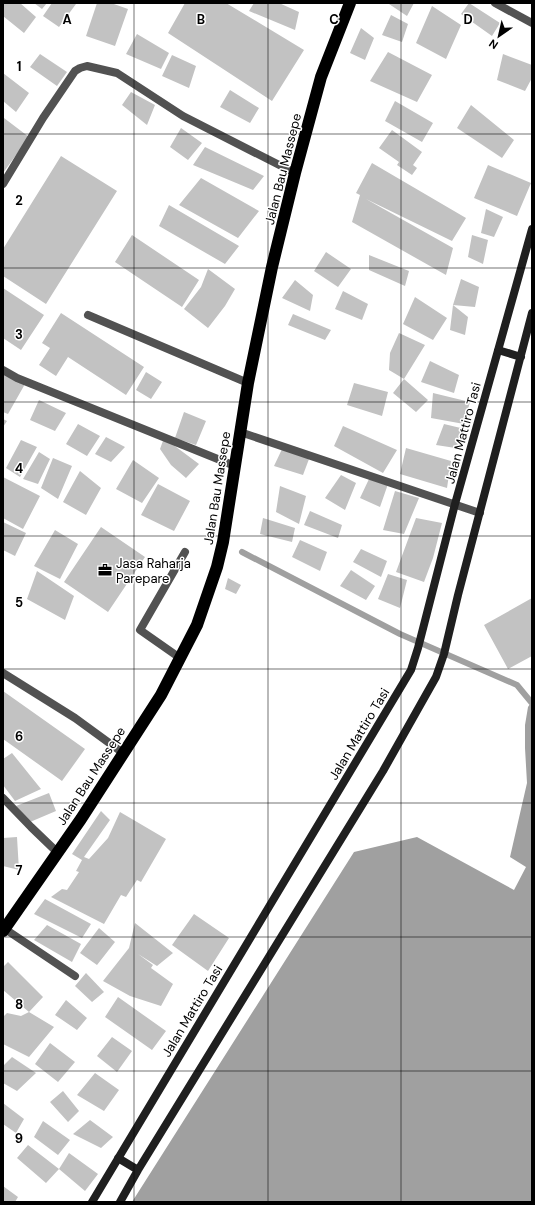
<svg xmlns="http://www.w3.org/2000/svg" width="535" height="1205" font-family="'DM Sans',sans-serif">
<rect width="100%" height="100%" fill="#fff"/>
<path fill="#a0a0a0" d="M532,701v501h-400l222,-350 63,-15 97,53 12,-23 -16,-10 17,-74 -2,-35v-23l3,-18z"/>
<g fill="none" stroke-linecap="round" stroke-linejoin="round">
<path stroke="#a0a0a0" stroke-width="6" d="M242,552l158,82 117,51 14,17"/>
</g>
<path fill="#c2c2c2" d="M3,3h17l16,14 -12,16 -21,-17z
M34,3h13l-5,6z
M52,3h21l3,1 -17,23 -16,-11z
M97,3h14l17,6 -13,37 -29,-10z
M185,3h41l78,47 -32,51 -104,-68z
M254,3h25l20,9 -4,18 -46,-19z
M390,3h24l-7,13 -18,-12z
M469,3l31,20 -8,13 -31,-22z
M432,6l29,19 -15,34 -30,-16z
M391,15l17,9 -6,18 -20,-7z
M361,28l13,10 -9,22 -15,-7z
M137,34l32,19 -8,16 -35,-15z
M388,52l44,23 -15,27 -47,-21z
M40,54l27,18 -10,14 -27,-19z
M503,54l29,11v13l-7,13 -28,-11z
M172,55l24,11 -7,22 -27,-12z
M3,73l26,20 -13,19 -13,-11z
M230,90l29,18 -9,15 -30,-16z
M131,92l24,13 -8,20 -25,-20z
M395,101l38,22 -11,19 -37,-21z
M471,105l43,35 -12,18 -45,-30z
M4,118l25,19 -26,36v-54z
M181,128l21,15 -14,17 -18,-13z
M392,130l30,22 -9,13 4,3 -5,7 -15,-10 2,-3 -20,-14z
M205,147l59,29 -11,14 -60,-25z
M61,156l56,35 -71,113 -43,-28v-27z
M372,163l94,55 -14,23 -86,-42 87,49 -7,27 -94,-53 8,-27 -4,-2z
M488,165l43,18 -14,33 -43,-18z
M201,178l58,33 -21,27 -59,-33z
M169,205l70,41 -14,18 -66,-38z
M486,209l17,8 -9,20 -13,-4z
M132,235l67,45 -17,27 -67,-45z
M472,235l16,5 -5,24 -15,-7z
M326,252l25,17 -13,18 -24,-16z
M369,255l40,16 -4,15 -36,-16z
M208,269l27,20 -10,17 -17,22 -24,-19 17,-22z
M461,279l18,8 -4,20 -22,-2z
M295,280l18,15 -3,16 -28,-13z
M3,288l41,27 -23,35 -18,-12z
M343,291l25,13 -6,16 -27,-11z
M415,297l32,21 -14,22 -30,-16z
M453,305l15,12 -3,18 -15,-5z
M61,313l83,54 -18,28 -58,-38 -12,19 -17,-11 11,-17 -8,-5z
M293,314l38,16 -6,10 -37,-15z
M399,333l26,12 -21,34 -15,-9 1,-17z
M430,361l29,14 -5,18 -33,-11z
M146,372l16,10 -11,17 -15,-9z
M3,374l22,10 -17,30 -5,-2z
M404,379l24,21 -12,12 -23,-19z
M354,383l34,9 -6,24 -35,-11z
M433,393l37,9 -6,22 -33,-6z
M39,400l27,13 -11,18 -25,-11z
M184,412l22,9 -10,24 -21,-7z
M3,419l4,2 -4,6z
M78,424l22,12 -13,20 -21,-12z
M444,424l25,6 -7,19 -26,-4z
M343,426l54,24 -14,23 -49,-27z
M106,437l19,10 -14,15 -16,-8z
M164,438l35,26 -13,14 -15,-13 -11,-16z
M21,440l16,7 -17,30 -14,-9z
M283,447l26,12 -6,16 -29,-9z
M406,448l45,13 -4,27 -47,-14z
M39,452l11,7 -12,25 -15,-5z
M53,458l19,8 -14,33 -17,-11z
M133,460l26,18 -17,25 -26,-14z
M80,471l21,17 -15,27 -23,-13z
M341,475l15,8 -11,27 -20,-12z
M3,477l37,19 -17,33 -20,-11z
M369,479l19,5 -8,23 -20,-9z
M158,484l32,17 -16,30 -33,-16z
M280,486l26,10 -7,28 -23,-12z
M395,491l24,7 -15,36 -21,-4z
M310,511l32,14 -4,13 -34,-13z
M263,518l32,10 -3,14 -32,-8z
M416,518l26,5 -9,35 -9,24 -28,-10z
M3,522l23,11 -11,23 -12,-6z
M101,527l44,30 -37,55 -44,-30z
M55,530l23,14 -18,35 -26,-13z
M300,540l27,12 -7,19 -28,-14z
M361,549l26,12 -6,16 -28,-15z
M351,570l24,16 -9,14 -26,-14z
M37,571l37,25 -9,24 -38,-21z
M388,574l19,6 -7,28 -22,-9z
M228,578l13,7 -5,9 -11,-5z
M532,598v58l-24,13 -24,-44z
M3,691l82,58 -23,32 -59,-42z
M12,753l29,36 -26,12 -12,-16v-26z
M49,793l7,18 -26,11 -14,-16z
M101,811l9,9 -26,37 5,2 19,-21 12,-26 46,27 -25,43 -4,-2 -11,17 -5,-2 -17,29 -53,-27 11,-8 5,1 12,-18 -3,-1 6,-11 -10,-6z
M17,837l1,17 1,16 -16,-4v-28z
M45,899l46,25 -9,14 -48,-24z
M194,914l35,24 -21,33 -36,-26z
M135,923l38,30 -16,13 -19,-12 15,11 -2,3 22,16 -12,22 -31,-10 -27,-15 26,-33z
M47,925l34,19 -9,18 -38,-22z
M99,928l16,14 -18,23 -17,-12z
M8,962l35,35 -14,15 -26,-22v-23z
M86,973l18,19 -12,10 -17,-16z
M118,997l48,34 -14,19 -47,-33z
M66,1000l21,18 -10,12 -22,-15z
M29,1012l25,15 -25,30 -26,-13v-27l4,-4 14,3z
M112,1037l20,14 -15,21 -20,-16z
M50,1043l25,19 -17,20 -23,-18z
M12,1057l24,16 -19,18 -14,-8v-17z
M95,1073l24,17 -15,21 -27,-16z
M63,1091l16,20 -11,11 -18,-20z
M3,1103l21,16 -8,14 -13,-9z
M90,1120l23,17 -12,11 -28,-14z
M43,1121l27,19 -12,15 -24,-18z
M28,1145l31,24 -13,14 -29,-25z
M69,1153l29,21 -13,17 -26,-22z
M3,1186l15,11 -3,5h-12z"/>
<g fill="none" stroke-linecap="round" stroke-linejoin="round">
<path stroke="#525252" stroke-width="8" d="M88,315l160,68
M3,370l14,8 218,88
M180,658l-40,-28 45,-78
M3,673l72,45 48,35"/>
<path stroke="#525252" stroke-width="8" d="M495,3l37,20
M3,184l40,-66 32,-47 5,-3 7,-2 30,7 66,43 112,57
M240,432l240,81
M3,798l28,29 26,25
M5,929l70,47"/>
<path stroke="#1f1f1f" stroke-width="8" d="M498,350l23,7
M118,1158l20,12
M92,1202l319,-532 7,-22 37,-144 77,-275
M120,1202l18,-32 245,-399 53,-94 8,-23 14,-59 74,-282"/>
<path stroke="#000" stroke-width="12" d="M3,931l78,-112 80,-124 36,-70 20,-58 6,-25 25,-159 24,-116 23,-94 26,-96 29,-74"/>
</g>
<path fill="none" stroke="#000" stroke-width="1" stroke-opacity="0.55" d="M134,3v1199M268,3v1199M401,3v1199M3,134h529M3,268h529M3,402h529M3,536h529M3,669h529M3,803h529M3,937h529M3,1071h529"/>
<defs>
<g id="office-bare" transform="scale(1.08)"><path d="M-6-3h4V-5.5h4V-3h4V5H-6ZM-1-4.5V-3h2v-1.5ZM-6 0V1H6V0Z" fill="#000" stroke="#fff" stroke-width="2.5" paint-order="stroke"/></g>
</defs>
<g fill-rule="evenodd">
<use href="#office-bare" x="105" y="570"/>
</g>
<g text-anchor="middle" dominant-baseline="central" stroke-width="3" stroke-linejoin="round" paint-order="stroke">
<g font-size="13" fill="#000" stroke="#fff">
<text transform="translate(283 169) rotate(-76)">Jalan Bau Massepe</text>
<text transform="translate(463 433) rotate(-75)">Jalan Mattiro Tasi</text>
<text transform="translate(217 488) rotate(-81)">Jalan Bau Massepe</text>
<text transform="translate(359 734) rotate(-59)">Jalan Mattiro Tasi</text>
<text transform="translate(91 776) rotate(-57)">Jalan Bau Massepe</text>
<text transform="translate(192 1011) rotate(-59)">Jalan Mattiro Tasi</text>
</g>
<g font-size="13" fill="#000" stroke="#fff" text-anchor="start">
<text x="116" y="563">Jasa Raharja<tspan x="116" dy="15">Parepare</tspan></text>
</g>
</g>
<g font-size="13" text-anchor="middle" font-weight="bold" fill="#000" stroke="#fff" stroke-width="3" stroke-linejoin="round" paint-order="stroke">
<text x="67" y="24">A</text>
<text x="201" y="24">B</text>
<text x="334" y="24">C</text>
<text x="468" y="24">D</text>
<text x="19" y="71">1</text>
<text x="19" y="205">2</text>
<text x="19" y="339">3</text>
<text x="19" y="473">4</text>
<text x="19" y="607">5</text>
<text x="19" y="741">6</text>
<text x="19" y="875">7</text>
<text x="19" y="1009">8</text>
<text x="19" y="1143">9</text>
</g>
<rect width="535" height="1205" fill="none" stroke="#000000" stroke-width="8"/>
<g transform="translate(499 36) rotate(214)" stroke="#ffffff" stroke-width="3" paint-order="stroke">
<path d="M0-3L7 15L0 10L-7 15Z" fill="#000000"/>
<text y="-6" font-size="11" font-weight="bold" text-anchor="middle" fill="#000000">N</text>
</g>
</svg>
